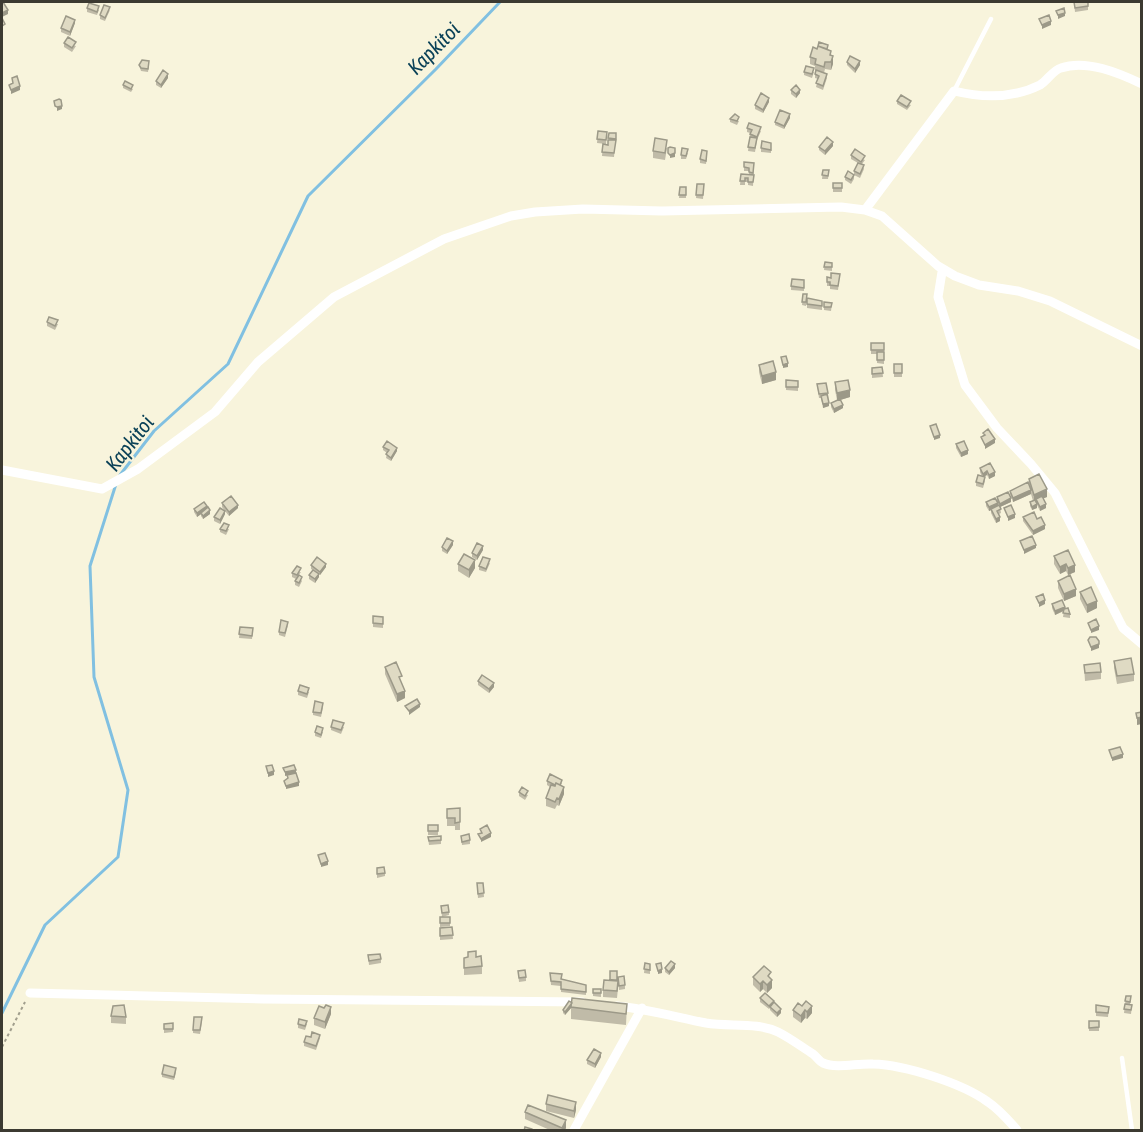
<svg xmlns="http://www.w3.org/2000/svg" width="1143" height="1132" font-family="'Asap Condensed',sans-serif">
<rect width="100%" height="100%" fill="#f8f4dc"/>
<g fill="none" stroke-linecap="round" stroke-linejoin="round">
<path stroke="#81c0e1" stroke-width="3" d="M120,475l34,-44 74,-67 80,-168 128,-127 64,-67
M2,1013l43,-88 73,-68 10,-67 -34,-113 -4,-111 26,-82"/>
<path stroke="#a19e8d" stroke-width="2" stroke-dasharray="3 3" stroke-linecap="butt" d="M2,1047l23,-45"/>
<path stroke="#fff" stroke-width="4.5" d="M954,91l37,-72
M1122,1058l10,72"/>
<path stroke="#fff" stroke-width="9" d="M865,210l89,-119c29,7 58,8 86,-6 7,-4 13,-15 21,-17 25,-9 58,5 81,16
M942,272l-4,25 27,88 32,43 34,36 24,29 68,135 19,16
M2,470l100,19 36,-20 77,-57 43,-50 76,-65 110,-58 67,-23 24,-4 48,-3 79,2 179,-4 24,3 17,6 56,50 17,10 24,9 39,6 32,10 92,45
M30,993l233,6 319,3
M617,1006c30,3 59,11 89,17 23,4 51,-1 72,9 12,6 24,15 35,22 3,2 6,7 10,9 14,6 34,0 50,1 32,1 89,19 115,38 12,8 20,18 29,28
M574,1130l68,-122"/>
</g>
<path fill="#c0bba8" d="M1074,2l14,4v4l-13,2z
M87,8l12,2 -2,5 -10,-3z
M110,10l-5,11 -5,-2v-4z
M75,23l-5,13 -9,-4v-4z
M64,43l12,3 -4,6 -8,-5z
M817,49h11l3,7 2,8 -2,6 -6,-1 -1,4 3,5 -4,12 -7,-3 2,-8 -3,-1v-12l-5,-2v-7z
M847,62l13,3 -5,8 -8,-8z
M139,65h10l-1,7 -7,-1z
M804,72h10l-2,6 -8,-3z
M168,78l-7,10 -5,-3v-4z
M123,85l10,4 -2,3 -8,-4z
M791,90l9,3 -4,5 -5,-4z
M897,101l14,4 -4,5 -10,-6z
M769,102l-6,11 -8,-4v-4z
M790,118l-6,11 -9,-4v-3z
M730,119l9,2 -2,4 -7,-3z
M747,128l14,3 -4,9 -2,12 -7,-1 2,-18 -3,-1z
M598,131l9,1 -1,12 -9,-1z
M609,133h7l-2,24 -12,-1 1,-12 5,1z
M771,146v7l-10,-1v-4z
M833,146l-8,9 -6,-5v-3z
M667,148l-2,12 -12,-2v-7z
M688,153l-2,6h-5v-4z
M707,155l-1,9 -6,-1v-4z
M851,155l14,5 -3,4 2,5 -4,9 -6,-3v4l-3,5 -6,-4v-3l9,-2v-4l4,-8 -7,-4z
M744,162l10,1 -1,23 -5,-1v-3h-3v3h-5l1,-11h8v-3h-5z
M823,170h6l-1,9h-6z
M833,183h9v9h-9z
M697,184h7l-1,15 -7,-1z
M680,187h6v11h-7z
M825,262l7,1v8l-8,-1z
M840,274l-2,16 -8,-1v-3h-3v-9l4,1z
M804,280v11l-13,-1v-4z
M803,294h4l-1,12 -4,-1z
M807,298l15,3v9l-15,-2z
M824,302l8,1 -1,8 -7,-1z
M47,322l11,2 -3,6 -8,-4z
M871,343h13v21l-7,-1v-9h-6z
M894,364h8v13h-8z
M759,365l17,15 -14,4 -3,-12z
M882,367l1,10 -11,1v-10z
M786,380l12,1v10l-12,-1z
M835,382l15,15 -10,3 3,8 -9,5 -3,-6v-4l6,-3 -2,-10z
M817,384l11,9 1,13 -6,2 -2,-10h-2z
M956,444l12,10 -7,3 -5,-9z
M383,447l14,4 -6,10 -5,-3 1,-5 -4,-3z
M980,468l15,8 -6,3 -2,-4 -4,2 2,4 -2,7 -7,-2v-4l6,-5 -2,-5z
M1029,479l18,18 -4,1 3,10 -6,3 -3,-6v3l-5,2 -2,-4v-4l3,-1 -2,-7 -18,8 -3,-8v-3l19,-7z
M997,497l14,5 -11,5 1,6 -2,1 1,7 -4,2 -5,-10v-3l-2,1 -3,-5v-4l11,-1z
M222,503l16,5 -9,8 -4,-5v3l-5,10 -6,-3v-4l11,-6 -3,-4z
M207,508l3,6 -7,5 -2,-3v-2l-4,3 -3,-5v-3z
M1023,517l22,12 -12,6 -10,-14z
M220,529h9l-3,6 -6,-3z
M453,545l-6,9 -5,-3v-4z
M483,550l-6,10 -5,-3v-4z
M1068,550l7,22 -7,3 -2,-4 -6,3 -6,-10v-8z
M490,563l-4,9 -7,-2v-4z
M458,564l17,4 -6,10 -11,-7z
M311,565l15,2 -6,8 -1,-1v3l-4,6 -6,-4v-4l4,-5 -2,-1z
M301,572l-3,4 4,5 -3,6 -4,-2v-4l1,-2 -4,-2v-4z
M1058,581l18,15 -12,5 -6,-13z
M1080,592l17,16 -10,5 -7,-14z
M1052,604l13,4 5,6v4l-7,-1 1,-6 -9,4 -3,-7z
M373,616l10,1v11l-10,-1z
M288,625l-3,12 -6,-2v-3z
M240,627l13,1 -1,11 -13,-1z
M1114,661l20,13v7l-17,3 -3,-16z
M1084,665l17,7v7l-16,2z
M385,667l17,17 3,14 -8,4 -12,-28z
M478,681l16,6 -5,6 -11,-8z
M298,691l11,1 -2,6 -9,-3z
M323,707l-2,10 -8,-2v-3z
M331,727h13l-3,7 -10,-4z
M315,732h8l-2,6 -6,-2z
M547,781l15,2 -1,2 3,9 -5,12 -2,-1 -2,4 -9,-3v-8l4,-11 -3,-2z
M519,792l9,3 -3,5 -6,-4z
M460,808v22h-5v-4h-8v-17z
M428,825h10v10h-10z
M441,836v8l-12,1 -1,-8z
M461,836l9,4v4l-8,1z
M377,868l8,5v3l-8,2z
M483,883l1,14 -6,1 -1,-11z
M441,906l8,6v3l-7,2z
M440,917h10v9l-10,1z
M452,927l1,12 -13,1v-12z
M368,955l13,4v4l-12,2z
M476,957l6,9v8l-18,1v-17z
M645,963l5,1v10l-6,-1z
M665,968h10l-6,7 -4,-3z
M518,971l8,6v4l-7,1z
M550,973l12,6 24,6v10l-25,-3v-6l-10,-1z
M618,977l7,8v4l-6,1z
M753,977l18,3 1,8 -5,5 -4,-4 -3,3 -7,-7z
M618,988l-1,10 -14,-1v-7z
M593,989h8v8l-8,-1z
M1126,996h5l-1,8 2,1 -1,9 -7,-1z
M760,998l14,5 7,10 -4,4 -7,-7v-2l-1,1 -9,-7z
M571,1003l56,1 -1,21 -55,-6v-11l-6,7 -2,-2v-3z
M798,1003l14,10 -5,6 -2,-1 -4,5 -8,-6v-7z
M1109,1007l-1,10 -12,-1v-4z
M331,1014l-6,15 -11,-4v-7z
M111,1016l15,1v7l-15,-1z
M202,1021l-2,13 -7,-1v-3z
M1089,1021h10v10h-10z
M173,1023v9l-9,1v-9z
M298,1024h9l-2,6 -7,-2z
M311,1037l9,1 -4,12 -12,-4v-4z
M601,1057l-6,11 -8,-4v-4z
M176,1072l-2,8 -12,-3v-3z
M546,1104l30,6 -2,8 -28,-7z
M525,1112l41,16 -2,3h-12l-27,-12z"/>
<path fill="#9c9988" d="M8,10v4l-6,3v-4z
M1065,13v3l-7,3v-4z
M75,20v3l-5,13v-4z
M1051,21v4l-9,4v-4z
M833,56v8l-2,6v-8z
M860,61v4l-5,8v-4z
M168,74v4l-7,10v-3z
M20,86v4l-9,4v-4z
M800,90v3l-4,5v-4z
M769,98v4l-6,11v-3z
M62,106v3l-5,2v-4z
M790,114v4l-6,11v-3z
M833,142v4l-8,9v-4z
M675,153v4l-5,1v-3z
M788,363v4l-5,1v-3z
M776,372v8l-14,4v-8z
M850,390v7l-13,4v-8z
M829,403v3l-6,2v-4z
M843,405v3l-9,5v-4z
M940,435v3l-6,2v-3z
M995,439v4l-10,6v-4z
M397,448v3l-6,10v-3z
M968,450v4l-7,3v-4z
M987,471v4l-4,2v-3z
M995,472v4l-6,3v-4z
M1047,489v8l-10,4 -1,-2v2l-2,2v-8z
M1031,490v4l-18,8v-4z
M1011,498v4l-11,5v-3z
M998,503v4l-9,4v-4z
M1037,504v4l-5,2v-3z
M1046,504v4l-6,3v-4z
M238,505v3l-9,8v-4z
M207,506v4l-10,7v-4z
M210,510v4l-7,5v-3z
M225,511v3l-5,10v-4z
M1015,514v4l-7,3v-4z
M1000,517v4l-4,2v-4z
M1045,525v4l-12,6v-4z
M453,541v4l-6,9v-3z
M1036,545v3l-12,6v-4z
M483,546v4l-6,10v-4z
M475,560v8l-6,10v-8z
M326,564v3l-6,8v-3z
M1066,564v7l-6,3v-7z
M1075,565v7l-7,3v-7z
M319,574v3l-4,6v-4z
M1076,589v7l-12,5v-7z
M1045,600v4l-6,3v-4z
M1097,601v7l-10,5v-8z
M1065,607v3l-10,5v-4z
M1099,626v4l-8,3v-3z
M1099,644v4l-8,3v-4z
M494,683v4l-5,6v-4z
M405,691v7l-8,4v-8z
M420,704v3l-11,8v-4z
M1142,717v7l-5,1v-7z
M1123,754v4l-11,3v-3z
M296,770v3l-11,3v-4z
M274,771v4l-6,2v-4z
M299,782v4l-13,3v-3z
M564,787v7l-5,12v-7z
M491,833v4l-10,5v-3z
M328,861v4l-7,2v-3z
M675,964v4l-6,7v-3z
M662,969v4l-4,1v-3z
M772,980v8l-5,5v-8z
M763,981v8l-3,3v-8z
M572,1003v4l-7,8v-3z
M812,1006v7l-5,6v-7z
M331,1007v7l-6,15v-7z
M781,1009v4l-4,4v-4z
M805,1010v8l-4,5v-7z
M601,1053v4l-6,11v-4z
M576,1102v8l-2,8v-7z
M566,1120v8l-2,3h-2v-3z"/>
<path fill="#dfdac3" stroke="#9c9988" stroke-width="1.5" d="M2,2h1l5,8 -6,3z
M1074,2h14v4l-13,2z
M89,3l10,3 -2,6 -10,-4z
M104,5l6,2 -5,11 -5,-3z
M1064,8l1,5 -7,2 -2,-4z
M1049,15l2,6 -9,4 -3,-6z
M66,16l9,4 -5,12 -9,-4z
M2,18l3,6 -3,2z
M68,37l8,5 -4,6 -8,-5z
M819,42l9,3 -1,4 -9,-3z
M818,46l13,5 -1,4 3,1 -2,6h-6l-1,5 -9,-3 1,-5 -6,-2 3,-10 4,2z
M850,56l10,5 -5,8 -8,-7z
M142,60l7,1 -1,8 -7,-1 -2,-3z
M806,66l8,2 -2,6 -8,-2z
M163,70l5,4 -7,11 -5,-4z
M816,70l11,4 -4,12 -7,-3 3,-7 -4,-2z
M17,76l3,10 -9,4 -2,-5 4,-2 -1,-5z
M125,81l8,4 -2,4 -8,-4z
M796,85l4,5 -4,4 -5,-4z
M761,93l8,5 -6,12 -8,-5z
M901,95l10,6 -4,6 -10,-6z
M59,99l2,1 1,6 -5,1 -2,-1 -1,-5z
M780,110l10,4 -6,12 -9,-4z
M735,114l4,3 -2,4 -7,-2z
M749,123l12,4 -4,10 -7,-3 2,-4 -5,-2z
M598,131l9,1 -1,8 -9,-1z
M609,133h7v6l-8,-1z
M750,137l7,1 -2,10 -7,-1z
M827,137l6,5 -8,9 -6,-4z
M655,138l12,2 -2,13 -12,-2z
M608,140h8l-2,13 -12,-1 1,-8 5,1z
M762,141l9,2v7l-10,-2z
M670,147l5,1v5l-5,2 -2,-2v-5z
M682,148l6,1 -2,7 -5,-1z
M855,149l10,7 -4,6 -10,-7z
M702,150l5,1 -1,10 -6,-2z
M744,162l10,1 -1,10 -4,-1v-4l-5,-1z
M858,163l6,2 -4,9 -6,-3z
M823,170h6l-1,6 -6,-1z
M848,171l6,4 -3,5 -6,-3z
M741,174l13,1 -1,7h-5v-4h-3v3h-5z
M833,183h9v5h-9z
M697,184h7l-1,11h-7z
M680,187h6v8h-7z
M825,262l7,1v4h-8z
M831,273l9,1 -2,12 -8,-1v-3h-3v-5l4,1z
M792,279l12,1v8l-13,-2z
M803,294h4l-1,8h-4z
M807,298l15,3v5l-15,-2z
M824,302l8,1 -1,4h-7z
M49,317l9,3 -3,6 -8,-4z
M871,343h13v7h-13z
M877,352h7v8h-7z
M786,356l2,7 -5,2 -2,-8z
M773,361l3,11 -14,4 -3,-11z
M894,364h8v9h-8z
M882,367l1,6 -11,1v-6z
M786,380l12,1v6h-12z
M848,380l2,10 -13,3 -2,-11z
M826,383l2,10 -9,1 -2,-10z
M827,394l2,9 -6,1 -2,-8z
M840,399l3,6 -9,4 -3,-6z
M936,424l4,11 -6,2 -4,-11z
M988,429l7,10 -10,6 -4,-8 4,-2 -2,-2z
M387,441l10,7 -6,10 -5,-4 3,-4 -6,-3z
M964,441l4,9 -7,3 -5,-9z
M990,463l5,9 -6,3 -2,-4 -4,3 -3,-6z
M1039,474l8,15 -13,6 -5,-16z
M978,475l7,2 -2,7 -7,-2z
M1028,482l3,8 -18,8 -3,-7z
M1008,492l3,6 -11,6 -3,-7z
M231,496l7,9 -9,7 -7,-9z
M1042,496l4,8 -6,3 -4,-8z
M995,498l3,5 -9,4 -3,-5z
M1035,500l2,4 -5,3 -2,-5z
M204,502l3,4 -10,7 -3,-4z
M999,505l2,4 -4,2 3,6 -4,2 -5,-10z
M1011,505l4,9 -7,3 -4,-9z
M208,507l2,3 -7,6 -2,-3z
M220,508l5,3 -5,9 -6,-3z
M1034,512l3,7 4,-2 4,8 -12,6 -10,-14z
M224,523l5,2 -3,6 -6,-2z
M1032,536l4,9 -12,5 -4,-9z
M447,538l6,3 -6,10 -5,-4z
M477,543l6,3 -6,10 -5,-3z
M1068,550l7,15 -7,3 -2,-4 -6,3 -6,-11z
M464,554l11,6 -6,10 -11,-6z
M317,557l9,7 -6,8 -9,-7z
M483,557l7,2 -4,10 -7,-3z
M297,566l4,2 -4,7 -5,-2z
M313,570l6,4 -4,5 -6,-4z
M299,575l3,2 -3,6 -4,-2z
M1070,575l6,14 -12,5 -6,-13z
M1091,587l6,14 -10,4 -7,-13z
M1043,594l2,6 -6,3 -3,-6z
M1062,600l3,7 -10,4 -3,-7z
M1068,608l2,6 -7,-1 1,-4z
M373,616l10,1v7l-10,-1z
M1096,619l3,7 -8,4 -3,-7z
M281,620l7,2 -3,11 -6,-1z
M240,627l13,1 -1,8 -13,-2z
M1090,637h6l3,4v3l-8,3 -3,-7z
M1131,658l3,16 -17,2 -3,-15z
M396,662l6,14 -3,1 6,14 -8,3 -12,-27z
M1100,663l1,9 -16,1 -1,-8z
M482,675l12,8 -5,6 -11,-8z
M300,685l9,3 -2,6 -9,-3z
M417,699l3,5 -11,7 -4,-5z
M315,701l8,2 -2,10 -8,-1z
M1142,712v5l-5,1 -1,-5z
M333,720l11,3 -3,7 -10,-3z
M317,726l6,2 -2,7 -6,-3z
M1120,747l3,7 -11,4 -3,-8z
M272,765l2,6 -6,2 -2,-7z
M294,765l2,5 -11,2 -2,-4z
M296,773l3,9 -13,4 -2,-5 4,-3 -1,-3z
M550,774l12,6 -2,5 -4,-2 -1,2 -8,-4z
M556,783l8,4 -5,12 -2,-1 -2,4 -9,-4 5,-13 4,1z
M522,787l6,4 -3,5 -6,-4z
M460,808v14l-5,1v-5h-8v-9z
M428,825h10v6h-10z
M487,825l4,8 -10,6 -3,-5 4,-1 -2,-4z
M469,834l1,6 -8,2 -1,-6z
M441,836v4l-12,1 -1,-4z
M325,853l3,8 -7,3 -3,-9z
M384,867l1,6 -8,1v-6z
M477,883h6l1,10 -6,1z
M448,905l1,7 -7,1 -1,-7z
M440,917h10v6h-10z
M452,927l1,8 -13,1v-8z
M476,951v6l5,-1 1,10 -18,2v-10l4,-1v-5z
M380,954l1,5 -12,2 -1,-6z
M671,961l4,3 -6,8 -4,-4z
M645,963l5,1v6l-6,-1z
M661,963l1,6 -4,2 -2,-7z
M764,966l7,6 -3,4 4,4 -5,5 -4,-4 -3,3 -7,-7z
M525,970l1,7 -7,1 -1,-7z
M610,971h7v9h-7z
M550,973l12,1 -1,5 25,6v7l-25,-3v-7l-10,-1z
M624,976l1,9 -6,1 -1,-9z
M604,980l14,1 -1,10 -14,-1z
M593,989h8v4h-8z
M765,993l9,8 -5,5 -9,-8z
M1126,996h5l-1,6 -5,-1z
M572,998l55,6 -1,10 -55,-7z
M569,1001l3,2 -7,9 -2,-2z
M806,1001l6,5 -5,6 -2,-2 -4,6 -8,-6 5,-7 4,3z
M774,1002l7,7 -4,4 -7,-6z
M1125,1004l7,1 -1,5 -7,-1z
M124,1005l2,12 -15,-1 2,-10z
M326,1005l5,2 -6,15 -11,-4 5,-12 5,2z
M1096,1005l13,2 -1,6 -12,-1z
M194,1017h8l-2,13h-7z
M299,1019l8,2 -2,5 -7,-2z
M1089,1021h10v6l-10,1z
M173,1023v6h-9v-5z
M312,1032l8,3 -4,11 -12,-4 2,-6 5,1z
M594,1049l7,4 -6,11 -8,-4z
M164,1065l12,3 -2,9 -12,-3z
M548,1095l28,7 -2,9 -28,-7z
M528,1105l38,15 -4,8 -37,-16z
M525,1127l7,2v2h-8z"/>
<g text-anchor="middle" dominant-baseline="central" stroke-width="4.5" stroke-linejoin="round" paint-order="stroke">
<g font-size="21" font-style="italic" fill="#0a4157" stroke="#f8f4dc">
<text transform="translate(433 48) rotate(-45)">Kapkitoi</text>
<text transform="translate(129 443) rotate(-52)">Kapkitoi</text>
</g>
</g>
<rect width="1143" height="1132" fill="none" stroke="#3c3a31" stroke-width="6"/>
</svg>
